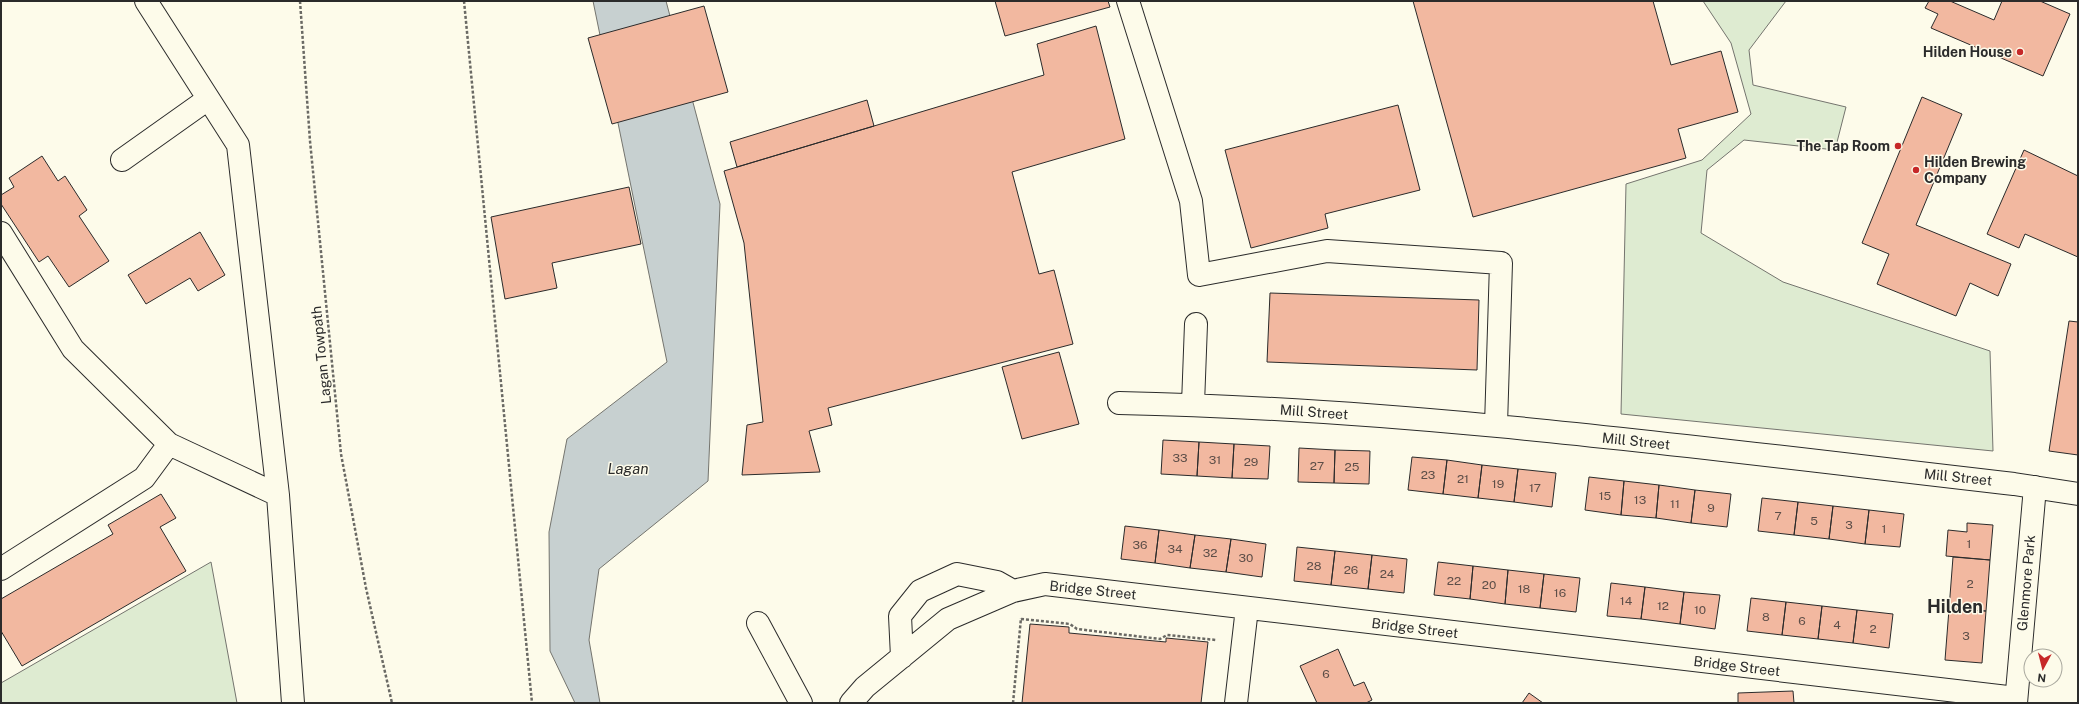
<svg xmlns="http://www.w3.org/2000/svg" width="2079" height="704" font-family="'Public Sans',sans-serif">
<rect width="100%" height="100%" fill="#fdfbea"/>
<path fill="#deebd1" stroke="#74746e" d="M1703,1h83l-37,49 4,35 93,22 -11,43 -91,-10 -37,30 -6,63 82,49 207,69 3,100 -372,-37 5,-230 76,-24 49,-46 -20,-71z
M211,562l26,141h-236v-20z"/>
<path fill="#c7d0d0" stroke="#74746e" d="M593,1h73l54,203 -12,277 -109,88 -10,71 11,63h-25l-25,-52 -1,-119 18,-93 100,-77z"/>
<path fill="#f2b8a0" stroke="#2b2b2b" d="M995,1h113l2,6 -105,29z
M1413,1h240l18,64 50,-14 17,61 -60,17 8,29 -213,59z
M1929,1h21l44,19 8,-19h38l30,13 -27,62 -112,-48 7,-14 -13,-6z
M704,6l24,86 -116,32 -24,-86z
M1096,26l29,113 -113,33 27,102 15,-4 19,74 -245,64 4,17 -23,6 11,41 -78,3 5,-50 16,-3 -19,-179 -20,-72 320,-96 -7,-31z
M1922,97l40,17 -46,111 95,39 -13,32 -28,-13 -14,33 -79,-32 12,-30 -27,-11z
M867,100l7,26 -137,41 -7,-25z
M1398,105l22,85 -95,24 3,14 -77,20 -26,-98z
M2024,150l54,26v81l-53,-23 -6,14 -32,-14z
M42,156l16,25 7,-5 22,34 -8,6 30,45 -40,26 -21,-31 -9,6 -38,-58v-9l13,-8 -5,-9z
M629,187l12,57 -89,19 5,25 -52,11 -14,-82z
M200,232l25,43 -27,16 -8,-13 -44,26 -18,-29z
M1270,293l209,7 -2,70 -210,-8z
M2069,321l9,1v133l-29,-4z
M1059,352l20,72 -57,15 -20,-72z
M1163,440l36,2 -2,34 -36,-2z
M1199,442l35,2 -2,34 -35,-2z
M1234,444l36,2 -2,33 -36,-1z
M1299,448l36,2 -1,33 -36,-1z
M1335,450l35,1 -1,33 -35,-1z
M1412,457l35,3 -4,34 -35,-4z
M1447,460l35,5 -4,33 -35,-4z
M1482,465l36,4 -4,33 -36,-4z
M1518,469l38,4 -4,34 -38,-5z
M1589,477l35,4 -3,34 -36,-5z
M1624,481l35,4 -3,33 -35,-3z
M1659,485l36,5 -4,33 -35,-5z
M1695,490l36,4 -4,33 -36,-4z
M161,494l15,24 -16,9 26,44 -164,95 -21,-35v-32l112,-65 -5,-9z
M1762,498l36,4 -4,33 -36,-4z
M1798,502l35,4 -4,33 -35,-4z
M1833,506l36,4 -4,34 -36,-5z
M1869,510l35,4 -4,33 -35,-3z
M1967,523l26,2 -3,35 -44,-4 2,-26 19,2z
M1125,526l34,4 -4,33 -34,-4z
M1159,530l36,5 -5,33 -35,-5z
M1195,535l36,4 -5,33 -36,-4z
M1231,539l35,5 -4,33 -36,-5z
M1297,547l38,4 -4,34 -37,-4z
M1335,551l37,4 -4,34 -37,-4z
M1372,555l35,4 -3,34 -36,-4z
M1953,557l37,3 -4,51 -37,-2z
M1438,562l35,4 -3,33 -36,-4z
M1473,566l35,4 -3,34 -35,-5z
M1508,570l36,4 -4,34 -35,-4z
M1544,574l36,4 -4,34 -36,-4z
M1611,583l34,4 -4,32 -34,-3z
M1645,587l39,5 -4,32 -39,-5z
M1684,592l36,3 -5,34 -35,-5z
M1751,598l35,4 -4,33 -35,-4z
M1786,602l36,4 -4,33 -36,-4z
M1822,606l35,4 -4,33 -35,-4z
M1949,609l37,2 -4,52 -37,-3z
M1857,610l36,4 -4,34 -36,-5z
M1030,624l39,3v6l97,9v-4l42,4 -7,61h-179z
M1338,649l16,37 10,-4 8,18 -6,3h-49l-17,-37z
M1793,691l1,12h-56v-10z
M1529,693l14,10h-21z"/>
<g fill="none" stroke-linecap="round" stroke-linejoin="round">
<g stroke="#2b2b2b" stroke-width="24">
<path id="minor" d="M146,1l92,144 40,350 15,208
M1128,1l63,200 8,74 128,-24 174,12 -5,162
M122,160l86,-61
M1,233l72,116 96,95
M1119,403c300,6 597,47 895,81l64,10
M1193,404l3,-80
M1,569l143,-91 25,-34 109,51
M758,623l43,80
M902,657l-2,-41 20,-25 37,-17 40,8 16,9
M851,703l14,-16 83,-68 65,-28 32,-7 971,114
M1236,703l11,-95
M2016,703l19,-216"/>
</g>
<path stroke="#6a6964" stroke-width="2.5" stroke-dasharray="3 2" stroke-linecap="butt" d="M300,1l10,140 31,313 25,134 26,115
M464,1l68,702
M1021,619l49,5 7,5 83,10 7,-4 49,5
M1013,703l8,-85"/>
<use href="#minor" stroke="#fdfbea" stroke-width="22"/>
</g>
<g fill="#c62828" stroke="#fdfbea" stroke-width="1.5">
<circle cx="2020" cy="52" r="4"/>
<circle cx="1898" cy="146" r="4"/>
<circle cx="1916" cy="170" r="4"/>
</g>
<g text-anchor="middle" dominant-baseline="central" stroke-width="3" stroke-linejoin="round" paint-order="stroke">
<g font-size="12" fill="#5d4e48">
<text x="1180" y="458">33</text>
<text x="1215" y="460">31</text>
<text x="1251" y="462">29</text>
<text x="1317" y="466">27</text>
<text x="1352" y="467">25</text>
<text x="1428" y="475">23</text>
<text x="1463" y="479">21</text>
<text x="1498" y="484">19</text>
<text x="1535" y="488">17</text>
<text x="1605" y="496">15</text>
<text x="1640" y="500">13</text>
<text x="1675" y="504">11</text>
<text x="1711" y="508">9</text>
<text x="1778" y="516">7</text>
<text x="1814" y="521">5</text>
<text x="1849" y="525">3</text>
<text x="1884" y="529">1</text>
<text x="1969" y="544">1</text>
<text x="1140" y="545">36</text>
<text x="1175" y="549">34</text>
<text x="1210" y="553">32</text>
<text x="1246" y="558">30</text>
<text x="1314" y="566">28</text>
<text x="1351" y="570">26</text>
<text x="1387" y="574">24</text>
<text x="1454" y="581">22</text>
<text x="1970" y="584">2</text>
<text x="1489" y="585">20</text>
<text x="1524" y="589">18</text>
<text x="1560" y="593">16</text>
<text x="1626" y="601">14</text>
<text x="1663" y="606">12</text>
<text x="1700" y="610">10</text>
<text x="1766" y="617">8</text>
<text x="1802" y="621">6</text>
<text x="1837" y="625">4</text>
<text x="1873" y="629">2</text>
<text x="1966" y="636">3</text>
<text x="1326" y="674">6</text>
</g>
<g font-size="14" font-weight="bold" fill="#2b2b2b" stroke="#fdfbea" text-anchor="end">
<text x="2012" y="52">Hilden House</text>
<text x="1890" y="146">The Tap Room</text>
<text x="1924" y="162" text-anchor="start">Hilden Brewing<tspan x="1924" dy="16">Company</tspan></text>
</g>
<g font-size="14" fill="#2b2b2b" stroke="#fdfbea">
<text transform="translate(321 355) rotate(-96)">Lagan Towpath</text>
<text transform="translate(1314 412) rotate(4)">Mill Street</text>
<text transform="translate(1636 441) rotate(6)">Mill Street</text>
<text transform="translate(1958 477) rotate(6)">Mill Street</text>
<text transform="translate(2026 583) rotate(-85)">Glenmore Park</text>
<text transform="translate(1093 590) rotate(6)">Bridge Street</text>
<text transform="translate(1415 628) rotate(7)">Bridge Street</text>
<text transform="translate(1737 666) rotate(7)">Bridge Street</text>
</g>
<g font-size="15" font-style="italic" fill="#2b2b2b" stroke="#fdfbea">
<text x="628" y="468">Lagan</text>
</g>
<g font-size="18" font-weight="bold" fill="#2b2b2b" stroke="#fdfbea">
<text x="1955" y="606">Hilden</text>
</g>
</g>
<rect width="2079" height="704" fill="none" stroke="#2b2b2b" stroke-width="4"/>
<g transform="translate(2043 668) rotate(187)"><circle r="19" fill="#fdfbea" stroke="#a9a89e"/>
<path d="M0-3L7 15L0 10L-7 15Z" fill="#c62828"/>
<text y="-6" font-size="11" font-weight="bold" text-anchor="middle" fill="#2b2b2b">N</text>
</g>
</svg>
